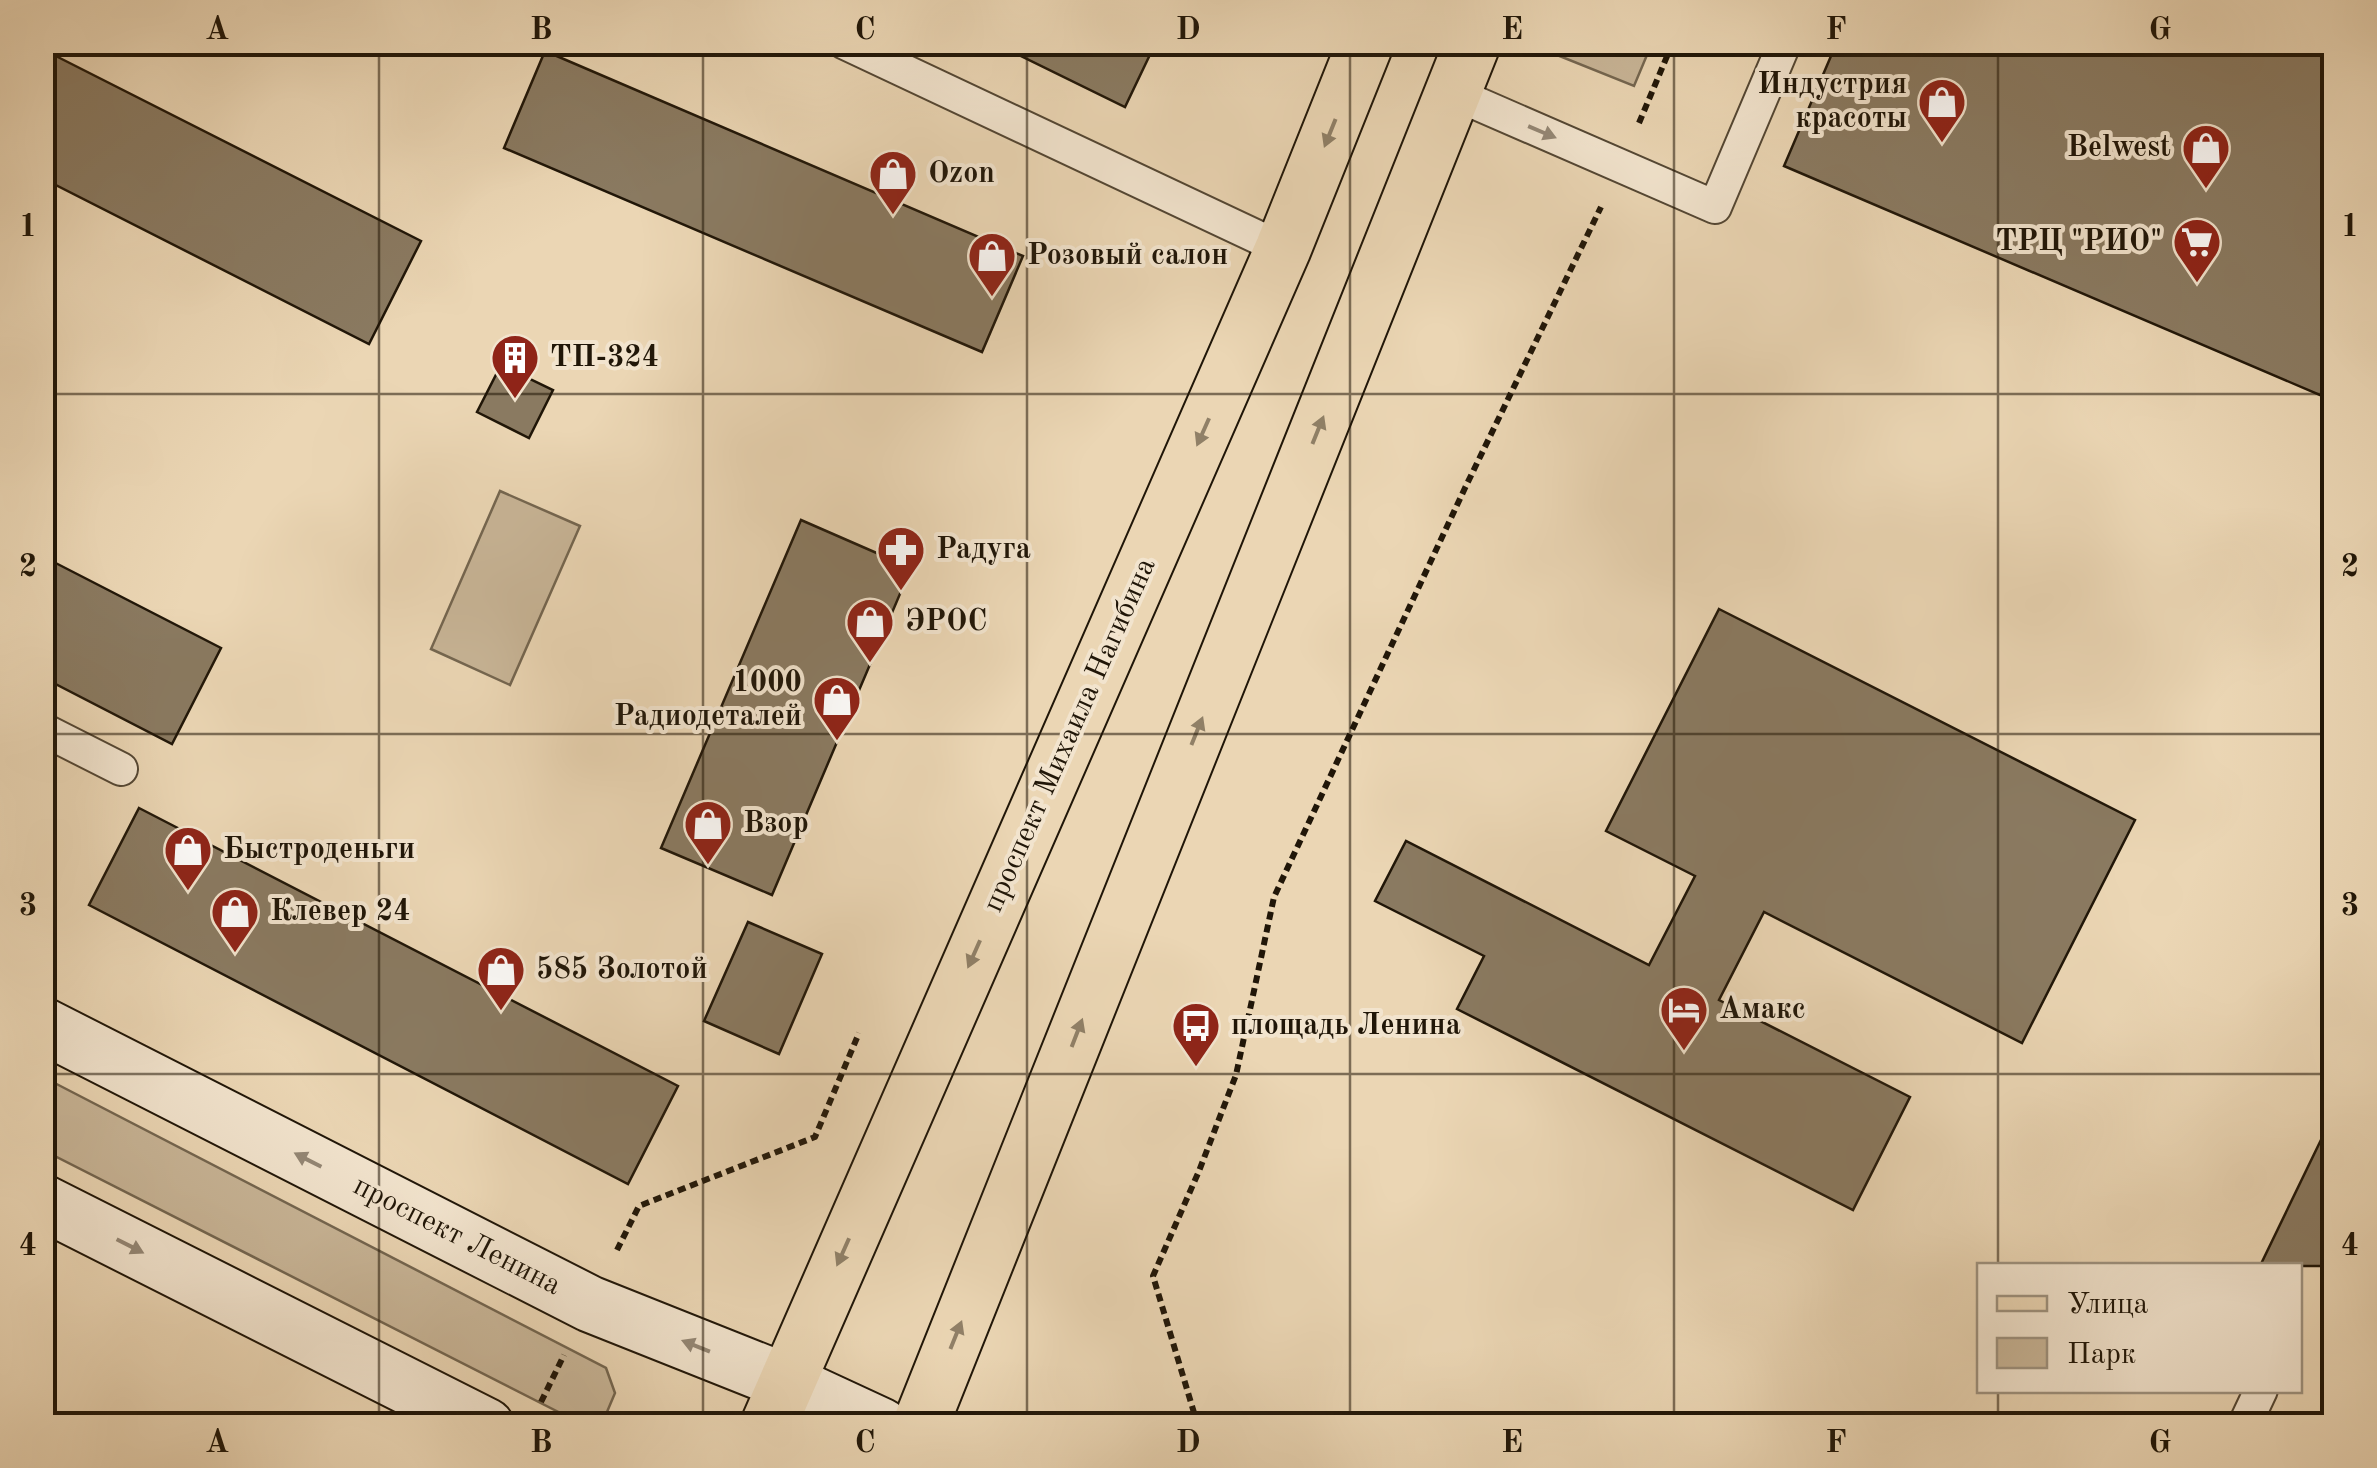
<svg xmlns="http://www.w3.org/2000/svg" width="2377" height="1468" font-family="'Old Standard TT',serif">
<rect width="100%" height="100%" fill="#ebd6b4"/>
<filter id="stains"><feTurbulence type="fractalNoise" baseFrequency=".002" numOctaves="4"/><feColorMatrix values="0 0 0 0 .2 0 0 0 0 .09 0 0 0 0 .02 0 0 0 .5 -.17"/></filter>
<radialGradient id="worn" r=".72"><stop offset=".6" stop-color="#630" stop-opacity="0"/><stop offset="1" stop-color="#630" stop-opacity=".3"/></radialGradient>
<path fill="#c8b597" stroke="#746650" stroke-width="2.5" d="M1562,43v-1l90,1 -18,43 -77,-31z
M500,491l80,35 -70,159 -79,-36z
M43,1077l563,291 9,25 -11,26 -20,6 -541,-275z"/>
<path fill="#8a7a61" stroke="#201608" stroke-width="2.5" d="M992,42h164l-31,65z
M1837,42h497v359l-550,-235z
M42,49l379,192 -52,103 -327,-166z
M545,51l478,205 -41,96 -478,-204z
M501,365l52,25 -24,48 -52,-26z
M801,520l110,48 -139,327 -111,-47z
M42,556l179,92 -49,96 -130,-67z
M1719,609l416,211 -113,223 -258,-131 -45,88 191,97 -57,113 -396,-201 27,-53 -109,-55 31,-60 243,124 46,-89 -89,-45z
M139,808l539,278 -50,98 -539,-279z
M748,922l74,32 -43,100 -75,-33z
M2334,1113v153h-74z"/>
<g fill="none" stroke-linecap="round" stroke-linejoin="round">
<g stroke="#534633" stroke-width="36">
<path id="lane" d="M843,42l440,207
M1453,93l262,114 70,-165
M42,729l79,40
M2244,1426l17,-36"/>
</g>
<g stroke="#201608" stroke-width="59">
<path id="secondary" d="M42,1025l548,279 196,78 95,44
M42,1202l444,224"/>
</g>
<g stroke="#201608" stroke-width="59">
<path id="primary" d="M768,1426l515,-1177 83,-207
M920,1426l553,-1384"/>
</g>
<path stroke="#201608" stroke-width="6" stroke-dasharray="8 5" stroke-linecap="butt" d="M1639,123l34,-81
M617,1250l22,-44 176,-69 44,-104
M541,1402l23,-47
M1198,1426l-45,-150 46,-105 37,-96 38,-178 191,-409 136,-281"/>
<use href="#lane" stroke="#f2e4ce" stroke-width="32"/>
<use href="#secondary" stroke="#f2e4ce" stroke-width="55"/>
<use href="#primary" stroke="#ebd6b4" stroke-width="55"/>
</g>
<defs><path id="oneway-solid" d="M-6-.8H1V-3.2L6.5 0L1 3.2V.8H-6Z" transform="scale(2.5)"/></defs>
<g fill="#948775">
<use href="#oneway-solid" transform="translate(1542 132) rotate(23)"/>
<use href="#oneway-solid" transform="translate(308 1160) rotate(-153)"/>
<use href="#oneway-solid" transform="translate(130 1246) rotate(27)"/>
<use href="#oneway-solid" transform="translate(696 1346) rotate(-158)"/>
</g>
<g fill="#908067">
<use href="#oneway-solid" transform="translate(1330 133) rotate(112)"/>
<use href="#oneway-solid" transform="translate(1318 430) rotate(-68)"/>
<use href="#oneway-solid" transform="translate(1203 432) rotate(114)"/>
<use href="#oneway-solid" transform="translate(1197 731) rotate(-68)"/>
<use href="#oneway-solid" transform="translate(974 954) rotate(114)"/>
<use href="#oneway-solid" transform="translate(1077 1033) rotate(-69)"/>
<use href="#oneway-solid" transform="translate(843 1252) rotate(114)"/>
<use href="#oneway-solid" transform="translate(956 1335) rotate(-68)"/>
</g>
<path fill="none" stroke="#201608" stroke-width="2.5" stroke-opacity="0.55" d="M379,42v1384M703,42v1384M1027,42v1384M1350,42v1384M1674,42v1384M1998,42v1224M42,394h2292M42,734h2292M42,1074h2292M1998,1390v36"/>
<defs>
<g id="shop-pin" transform="scale(2.5)"><path d="M0 17L-7.5 6A9.5 9.5 0 1 1 7.5 6Z" fill="#8f2418" stroke="#f2e4ce"/><path d="M-5-2.5h2.3a2.7 3.5 0 0 1 5.4 0H5L5.5 6h-11ZM-1.5-2.5h3a1.5 2.3 0 0 0-3 0Z" fill="#fff"/></g>
<g id="supermarket-pin" transform="scale(2.5)"><path d="M0 17L-7.5 6A9.5 9.5 0 1 1 7.5 6Z" fill="#8f2418" stroke="#f2e4ce"/><path d="M-6-5.5h2.5l.6 2H6L4.5 2H-2.5L-4.4-4H-6ZM-1.5 3.2a1.3 1.3 0 1 0 .1 0ZM3 3.2a1.3 1.3 0 1 0 .1 0Z" fill="#fff"/></g>
<g id="building-pin" transform="scale(2.5)"><path d="M0 17L-7.5 6A9.5 9.5 0 1 1 7.5 6Z" fill="#8f2418" stroke="#f2e4ce"/><path d="M-4-6H4V6H1V3H-1V6H-4ZM-2.5-4.3h1.7v1.8h-1.7ZM.8-4.3h1.7v1.8H.8ZM-2.5-1h1.7V.8h-1.7ZM.8-1h1.7V.8H.8Z" fill="#fff"/></g>
<g id="pharmacy-pin" transform="scale(2.5)"><path d="M0 17L-7.5 6A9.5 9.5 0 1 1 7.5 6Z" fill="#8f2418" stroke="#f2e4ce"/><path d="M-2-6h4v4h4v4h-4v4h-4v-4h-4v-4h4Z" fill="#fff"/></g>
<g id="hotel-pin" transform="scale(2.5)"><path d="M0 17L-7.5 6A9.5 9.5 0 1 1 7.5 6Z" fill="#8f2418" stroke="#f2e4ce"/><path d="M-6-4.5h1.5V1H6V5H4.5V3h-9V5H-6ZM-4 0a1.8 1.8 0 1 1 3.6 0ZM.5 0V-2.5h3Q6-2.5 6 0Z" fill="#fff"/></g>
<g id="bus-pin" transform="scale(2.5)"><path d="M0 17L-7.5 6A9.5 9.5 0 1 1 7.5 6Z" fill="#8f2418" stroke="#f2e4ce"/><path d="M-5-6H5V4H4V6H2V4H-2V6H-4V4H-5ZM-3.5-4V0h7V-4ZM-3.5 1.2v1.5H-2V1.2ZM2 1.2v1.5H3.5V1.2Z" fill="#fff"/></g>
</defs>
<g fill-rule="evenodd">
<use href="#shop-pin" x="1942" y="102"/>
<use href="#shop-pin" x="2206" y="148"/>
<use href="#shop-pin" x="893" y="174"/>
<use href="#supermarket-pin" x="2197" y="242"/>
<use href="#shop-pin" x="992" y="256"/>
<use href="#building-pin" x="515" y="358"/>
<use href="#pharmacy-pin" x="901" y="550"/>
<use href="#shop-pin" x="870" y="622"/>
<use href="#shop-pin" x="837" y="700"/>
<use href="#shop-pin" x="708" y="824"/>
<use href="#shop-pin" x="188" y="850"/>
<use href="#shop-pin" x="235" y="912"/>
<use href="#shop-pin" x="501" y="970"/>
<use href="#hotel-pin" x="1684" y="1010"/>
<use href="#bus-pin" x="1196" y="1026"/>
</g>
<g text-anchor="middle" dominant-baseline="central" stroke-width="8" stroke-linejoin="round" paint-order="stroke">
<g font-size="30" font-weight="bold" fill="#201608" stroke="#f2e4ce" text-anchor="start">
<text x="1907" y="85" text-anchor="end">Индустрия<tspan x="1907" dy="34">красоты</tspan></text>
<text x="2171" y="148" text-anchor="end">Belwest</text>
<text x="928" y="174">Ozon</text>
<text x="2162" y="242" text-anchor="end">ТРЦ "РИО"</text>
<text x="1027" y="256">Розовый салон</text>
<text x="550" y="358">ТП-324</text>
<text x="936" y="550">Радуга</text>
<text x="905" y="622">ЭРОС</text>
<text x="802" y="683" text-anchor="end">1000<tspan x="802" dy="34">Радиодеталей</tspan></text>
<text x="743" y="824">Взор</text>
<text x="223" y="850">Быстроденьги</text>
<text x="270" y="912">Клевер 24</text>
<text x="536" y="970">585 Золотой</text>
<text x="1719" y="1010">Амакс</text>
<text x="1231" y="1026">площадь Ленина</text>
</g>
<g font-size="30" fill="#201608" stroke="#f2e4ce">
<text transform="translate(1070 735) rotate(-66)">проспект Михаила Нагибина</text>
<text transform="translate(457 1236) rotate(27)">проспект Ленина</text>
</g>
</g>
<rect width="2377" height="1468" fill="none" stroke="#ebd6b4" stroke-width="110"/>
<rect x="1977" y="1263" width="325" height="130" fill="#f2e4ce" stroke="#9e927f" stroke-width="2.5"/>
<rect x="1997" y="1296" width="50" height="15" fill="#ebd6b4" stroke="#9e927f" stroke-width="2.5"/>
<text x="2067" y="1313" font-size="30" fill="#201608">Улица</text>
<rect x="1997" y="1338" width="50" height="30" fill="#c8b597" stroke="#9e927f" stroke-width="2.5"/>
<text x="2067" y="1363" font-size="30" fill="#201608">Парк</text>
<rect x="55" y="55" width="2267" height="1358" fill="none" stroke="#201608" stroke-width="4"/>
<g font-size="32" text-anchor="middle" font-weight="bold" fill="#201608">
<text x="217" y="39">A</text>
<text x="541" y="39">B</text>
<text x="865" y="39">C</text>
<text x="1188" y="39">D</text>
<text x="1512" y="39">E</text>
<text x="1836" y="39">F</text>
<text x="2160" y="39">G</text>
<text x="28" y="236">1</text>
<text x="2350" y="236">1</text>
<text x="28" y="576">2</text>
<text x="2350" y="576">2</text>
<text x="28" y="915">3</text>
<text x="2350" y="915">3</text>
<text x="28" y="1255">4</text>
<text x="2350" y="1255">4</text>
<text x="217" y="1452">A</text>
<text x="541" y="1452">B</text>
<text x="865" y="1452">C</text>
<text x="1188" y="1452">D</text>
<text x="1512" y="1452">E</text>
<text x="1836" y="1452">F</text>
<text x="2160" y="1452">G</text>
</g>
<rect width="100%" height="100%" filter="url(#stains)"/>
<rect width="100%" height="100%" fill="url(#worn)"/>
</svg>
